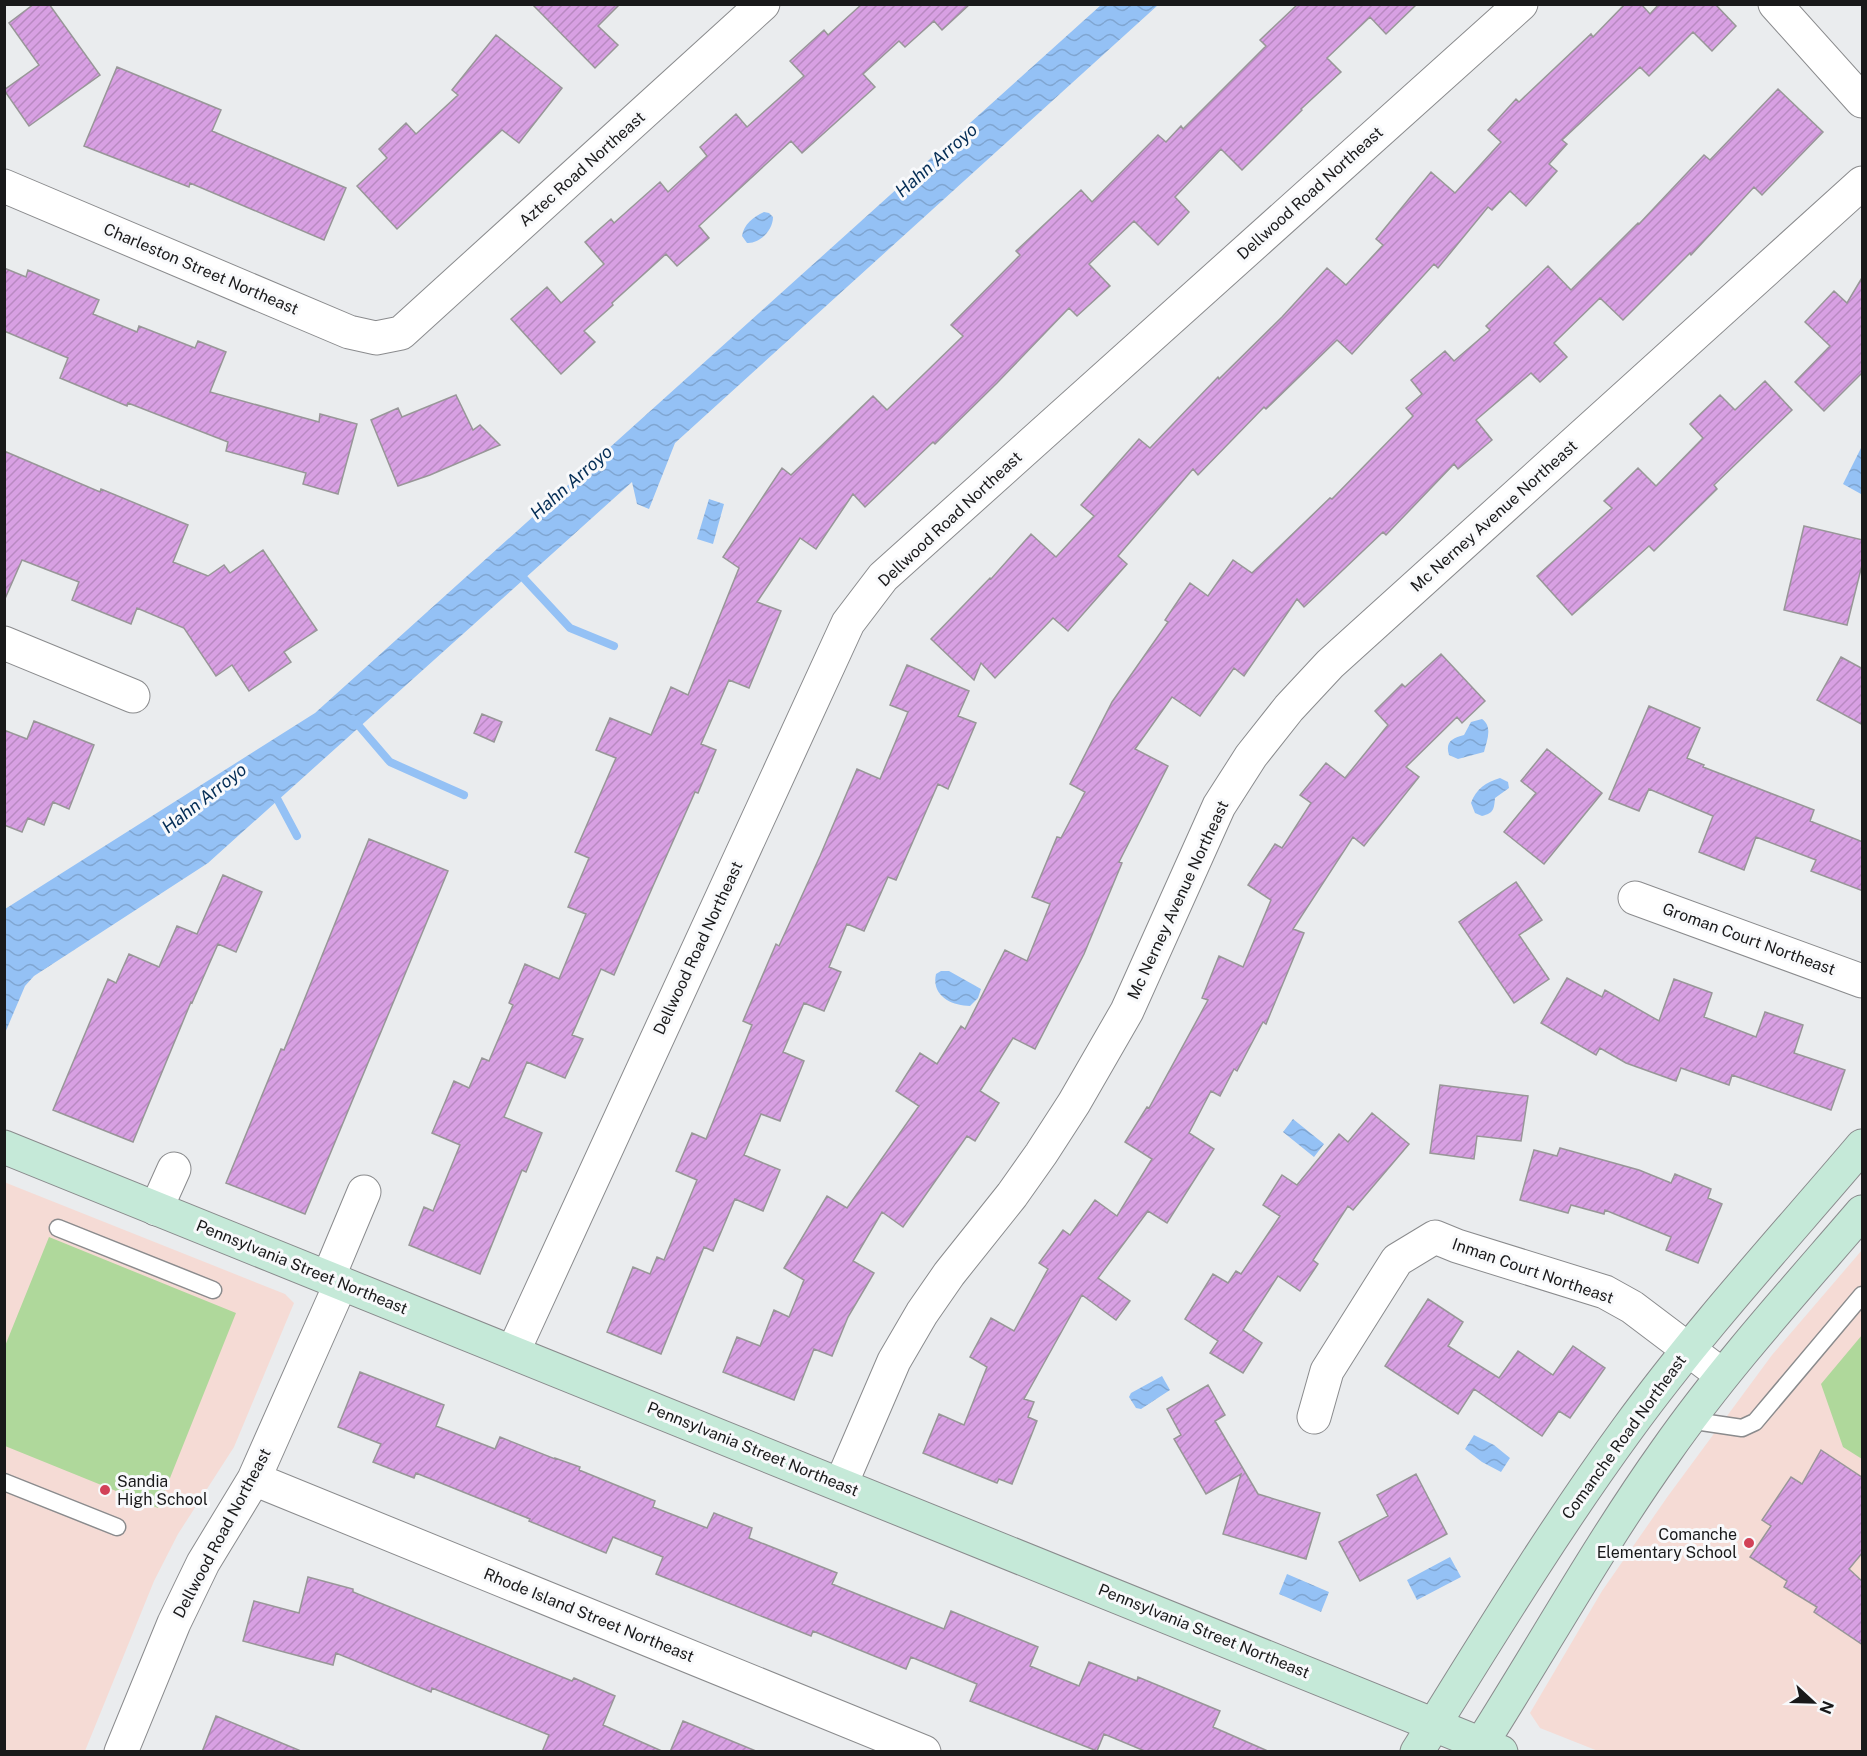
<svg xmlns="http://www.w3.org/2000/svg" width="1867" height="1756" font-family="'Public Sans',sans-serif">
<defs>
<pattern id="water-waves" width="16" height="10" patternUnits="userSpaceOnUse" patternTransform="scale(1.5)"><rect width="16" height="10" fill="#94c1f5"/><path d="M0 5q4-4 8 0t8 0" fill="none" stroke="#7fa5d1"/></pattern>
<pattern id="building-hatch" width="6" height="6" patternUnits="userSpaceOnUse" patternTransform="scale(1.5)"><rect width="6" height="6" fill="#d8a0e3"/><path d="M-1 1l2-2M0 6l6-6M5 7l2-2" fill="none" stroke="#b989c2"/></pattern>
</defs>
<rect width="100%" height="100%" fill="#eaecee"/>
<path fill="#f5dbd5" d="M4,1182l281,112 9,9 -60,144 -56,87 -24,47 -69,170h-80z
M1862,1250v501h-264l-58,-23 -10,-15 72,-122 66,-95 104,-141z"/>
<path fill="#afd89b" d="M49,1237l187,76 -78,195 -153,-62v-100z
M1862,1335v124l-19,-12 -22,-63z"/>
<path fill="url(#water-waves)" d="M1101,5h57l-483,438 -26,66 -12,-5 -5,-22 -424,381 -174,113 -9,10 -20,47v-124l310,-196z
M764,212l5,1 4,4c0,13 -13,27 -26,26l-5,-7c2,-12 11,-19 22,-24z
M1862,446v46l-1,2 -18,-10z
M709,499l15,5 -11,40 -16,-5z
M1482,719c11,8 5,21 2,33l-26,7 -9,-4c-4,-13 3,-17 15,-20l7,-13z
M1500,778l8,4 1,6 -14,10c-1,11 -1,15 -13,18l-7,-3 -4,-10c5,-14 15,-21 29,-25z
M941,971h8l32,18 -3,9 -8,8c-18,0 -39,-10 -34,-32z
M1293,1119l31,25 -10,13 -31,-25z
M1162,1376l8,14 -29,19 -5,-1 -7,-11 2,-4z
M1474,1435l20,10 16,13 -9,14 -19,-10 -17,-13z
M1450,1557l11,20 -44,23 -10,-20z
M1287,1574l42,18 -8,20 -42,-18z"/>
<g fill="none" stroke-linecap="round" stroke-linejoin="round">
<path stroke="#94c1f5" stroke-width="8" d="M517,571l53,57 44,18
M353,719l37,43 74,33
M273,791l24,45"/>
</g>
<path fill="url(#building-hatch)" stroke="#989698" stroke-width="1.5" d="M34,4h15l51,71 -71,51 -25,-36 35,-25 -30,-42z
M532,4h88l-22,22 20,19 -23,23z
M862,4h108l-28,26 -8,-9 -29,26 -6,-6 -36,33 12,13 -73,66 -11,-12 -92,85 10,12 -32,28 -11,-12 -54,49 1,2 -29,26 11,11 -34,32 -50,-55 36,-32 14,16 43,-39 -19,-22 26,-23 3,4 46,-41 8,10 39,-36 -7,-9 36,-33 11,13 57,-51 -14,-15 34,-31 4,5z
M1298,4h119l-31,30 -16,-17 -43,41 14,14 -40,37 1,1 -60,60 -21,-21 -46,48 14,15 -31,33 -24,-24 -45,43 21,22 -33,30 -8,-8 -72,75 -62,61 -2,-2 -68,65 -12,-13 -37,55 -16,-11 -43,64 24,9 -32,77 -20,-8 -28,64 15,6 -18,43 -3,-1 -42,94 -39,89 -13,-6 -29,66 11,4 -18,39 -38,-16 -23,55 38,16 -16,39 -4,-2 -42,104 -71,-29 15,-38 9,4 27,-66 -28,-12 22,-52 15,7 13,-30 7,3 24,-56 -4,-2 16,-39 34,15 27,-65 -18,-7 21,-49 -14,-6 41,-94 -20,-8 14,-32 41,17 20,-48 17,8 51,-127 -16,-11 59,-89 9,7 82,-79 14,14 76,-74 -12,-11 69,-70 -4,-4 65,-61 11,12 66,-67 8,7 15,-16 2,3 83,-83 -6,-6z
M1625,4h16l9,10 9,-10h56l21,22 -24,25 -19,-19 -44,44 -9,-9 -78,73 5,4 -18,20 8,7 -31,35 -16,-15 -18,19 -4,-3 -50,61 -4,-4 -82,90 -15,-14 -71,69 -2,-2 -66,68 -5,-6 -75,87 9,8 -59,67 -15,-13 -58,60 -14,-15 -7,17 -43,-41 59,-61 1,1 40,-45 25,23 38,-41 -13,-11 58,-66 11,9 68,-71 1,2 63,-62 45,-49 19,17 37,-40 -7,-6 55,-67 24,21 46,-51 -13,-12 28,-31 3,3 72,-68 2,3z
M496,35l66,53 -43,55 -17,-13 -105,99 -40,-43 30,-28 -8,-9 27,-26 10,11 42,-39 -6,-5z
M117,67l104,43 -9,21 134,57 -22,52 -134,-57 -1,4 -105,-41z
M1778,89l45,43 -61,63 -8,-8 -63,68 -1,-2 -67,67 -23,-22 -46,45 13,14 -27,25 -9,-9 -55,47 16,20 -34,29 -4,-5 -68,71 -3,-3 -79,75 -7,-8 -53,77 -10,-8 -34,48 -28,-19 -37,52 33,17 -49,96 3,1 -38,91 -49,95 -22,-11 -33,53 19,12 -24,38 -8,-5 -64,91 -21,-15 -29,49 21,12 -26,44 -16,39 -18,-7 -20,51 -71,-28 14,-35 23,9 14,-36 15,7 15,-37 -20,-12 43,-72 20,12 72,-102 -23,-15 24,-38 17,11 24,-38 4,3 40,-79 22,11 23,-57 -18,-7 25,-60 4,1 24,-46 -15,-8 42,-82 56,-80 -3,-2 25,-37 18,13 25,-36 19,13 78,-75 2,1 81,-83 -7,-8 16,-14 -11,-14 34,-29 9,10 36,-31 -4,-4 62,-60 23,24 67,-67 1,1 65,-69 6,5z
M4,268l22,9 2,-7 71,30 -6,14 44,18 2,-6 56,22 3,-7 28,11 -16,40 109,30 1,-8 37,10 -19,70 -35,-10 3,-11 -80,-22 2,-9 -100,-39 -1,3 -67,-28 8,-20 -64,-27z
M1863,276v96l-39,39 -29,-29 35,-36 -25,-24 29,-31 13,12z
M1765,381l27,29 -78,75 3,4 -63,62 -5,-5 -77,69 -35,-39 75,-68 -8,-7 34,-33 18,18 47,-48 -13,-14 30,-29 15,15z
M456,395l17,35 7,-5 20,20 -70,30 -32,11 -27,-66 27,-12 4,9z
M4,451l96,41 1,-3 87,36 -15,37 35,14 16,-11 6,8 33,-23 54,80 -33,22 7,10 -42,29 -17,-26 -16,11 -32,-48 -47,-20 -6,16 -59,-24 7,-18 -57,-22 -18,41z
M1804,526l59,14v21l-16,64 -63,-15z
M1441,654l44,47 -23,22 -5,-6 -51,50 13,10 -55,69 -11,-9 -60,92 11,4 -38,91 -3,-2 -26,49 -3,-2 -14,27 -9,-5 -22,42 25,16 -47,74 -19,-12 -50,67 32,23 -14,19 -34,-25 -58,104 10,3 -6,15 9,4 -25,63 -13,-5 -2,4 -74,-30 16,-39 25,11 23,-58 -17,-10 21,-39 23,13 34,-62 -9,-6 24,-33 7,5 25,-35 22,16 35,-57 -27,-17 22,-35 2,1 59,-108 -6,-2 17,-42 24,11 28,-67 -23,-15 27,-41 7,4 29,-45 -11,-8 26,-32 19,15 43,-53 -13,-14 27,-27 3,3z
M1841,657l22,12v56l-46,-25z
M907,665l62,26 -11,25 18,7 -28,66 -10,-5 -42,96 -8,-3 -24,54 -17,-7 -18,43 12,5 -17,39 -20,-8 -21,49 21,9 -24,60 -19,-7 -17,41 36,15 -17,41 -28,-12 -22,52 -9,-4 -43,107 -54,-22 26,-65 17,7 7,-17 7,3 33,-80 -21,-9 16,-38 14,6 46,-114 -9,-4 33,-77 3,2 41,-90 37,-87 23,10 28,-67 -18,-7z
M1649,706l51,22 -13,30 17,7 -1,2 111,43 -4,11 53,21v49l-52,-20 5,-11 -60,-23 -12,33 -45,-18 14,-36 -64,-27 -10,22 -30,-12z
M482,714l20,8 -8,20 -20,-9z
M34,721l60,24 -25,64 -16,-7 -9,23 -16,-7 -6,14 -18,-7v-95l23,9z
M1547,749l55,44 -58,71 -40,-32 32,-39 -15,-12z
M369,839l79,32 -143,343 -79,-31 55,-134 3,1z
M223,875l39,17 -26,60 -18,-8 -26,59 -1,-1 -58,140 -80,-32 55,-131 8,4 13,-29 30,13 18,-41 20,8z
M1516,882l26,38 -23,15 30,44 -35,24 -55,-81z
M1567,978l35,19 3,-7 54,31 15,-42 38,14 -8,24 52,20 9,-25 38,13 -9,28 51,17 -14,40 -99,-35 -3,10 -48,-17 -5,13 -50,-18 -26,-15 -4,7 -55,-32z
M1440,1085l88,11 -7,45 -44,-5 -3,23 -44,-6z
M1372,1113l37,31 -56,66 -5,-4 -35,54 5,4 -18,27 -22,-15 -35,54 19,13 -19,30 -33,-20 8,-12 -33,-22 28,-45 15,9 8,-12 5,3 39,-58 -17,-11 19,-30 15,10 42,-51 9,8z
M1560,1148l79,22 32,13 4,-9 36,15 -3,9 14,6 -24,59 -32,-13 5,-13 -66,-27 -1,4 -33,-9 -3,8 -48,-13 14,-50 23,6z
M1428,1299l35,23 -15,24 51,32 19,-27 35,24 20,-29 32,22 -35,50 -11,-7 -17,25 -68,-47 -16,25 -73,-48z
M360,1372l84,33 -8,21 59,23 5,-12 55,22v-1l25,9 -1,3 76,31 -2,6 54,21 7,-15 38,15 -3,10 88,35 -5,11 112,45 7,-18 87,36 -8,19 49,20 10,-24 48,19 1,-4 82,34 -7,16 57,25h-123l-43,-18 -7,17 -127,-50 7,-17 -66,-27 -5,12 -93,-38 -2,5 -155,-62 7,-17 -50,-20 -7,16 -77,-32 1,-2 -114,-46 -2,5 -41,-16 8,-18 -43,-17z
M1208,1385l17,30 -10,6 43,73 62,19 -14,46 -83,-25 18,-60 -35,20 -32,-55 7,-4 -14,-26z
M1821,1450l42,28v74l-14,17 14,13v63l-49,-33 3,-5 -33,-20 3,-6 -37,-24 21,-31 -9,-6 29,-43 11,7z
M1416,1474l31,60 -87,47 -21,-39 49,-26 -11,-21z
M308,1577l45,12v3l219,89 2,-3 41,18 -12,29 61,27h-122l7,-17 -117,-47 -1,4 -95,-39 -3,12 -90,-24 11,-40 45,12z
M216,1716l85,35v1h-99z
M683,1721l73,30v1h-86z"/>
<g fill="none" stroke-linecap="round" stroke-linejoin="round">
<g stroke="#8a8b8d" stroke-width="19">
<path id="lane" d="M58,1228l155,62
M1688,1420l54,8 13,-6 107,-127
M4,1482l113,45"/>
</g>
<g stroke="#8a8b8d" stroke-width="35">
<path id="street" d="M1775,4l87,97
M4,186l345,146 27,6 25,-5 362,-329
M4,643l129,53
M1635,898l227,83
M156,1209l18,-40
M328,1278l36,-86
M513,1352l335,-729 35,-46 638,-573
M1314,1417l13,-46 70,-111 38,-23 22,9 148,46 27,15 90,68
M254,1479l670,273
M841,1484l53,-123 28,-48 27,-39 63,-79 29,-41 33,-51 53,-92 92,-205 32,-50 38,-48 41,-44 532,-481
M121,1752l53,-129 29,-60 51,-84 87,-196"/>
</g>
<g stroke="#8a8b8d" stroke-width="35">
<path id="secondary" d="M4,1147l1497,605
M1417,1752c68,-109 135,-220 211,-324 72,-99 155,-189 234,-282
M1476,1752c64,-100 121,-204 190,-301 59,-84 129,-161 196,-239"/>
</g>
<use href="#lane" stroke="#fff" stroke-width="16"/>
<use href="#street" stroke="#fff" stroke-width="33"/>
<use href="#secondary" stroke="#c5e9d8" stroke-width="33"/>
</g>
<g fill="#d24258" stroke="#f8f9fb" stroke-width="2">
<circle cx="105" cy="1490" r="6"/>
<circle cx="1749" cy="1543" r="6"/>
</g>
<g text-anchor="middle" dominant-baseline="central" stroke-width="6" stroke-linejoin="round" paint-order="stroke">
<g font-size="16" fill="#19191a" stroke="#f8f9fb">
<text transform="translate(582 169) rotate(-42)">Aztec Road Northeast</text>
<text transform="translate(1310 193) rotate(-42)">Dellwood Road Northeast</text>
<text transform="translate(201 269) rotate(23)">Charleston Street Northeast</text>
<text transform="translate(1494 516) rotate(-42)">Mc Nerney Avenue Northeast</text>
<text transform="translate(950 519) rotate(-43)">Dellwood Road Northeast</text>
<text transform="translate(1178 900) rotate(-65)">Mc Nerney Avenue Northeast</text>
<text transform="translate(1749 939) rotate(20)">Groman Court Northeast</text>
<text transform="translate(698 948) rotate(-65)">Dellwood Road Northeast</text>
<text transform="translate(302 1267) rotate(22)">Pennsylvania Street Northeast</text>
<text transform="translate(1533 1271) rotate(19)">Inman Court Northeast</text>
<text transform="translate(1624 1437) rotate(-54)">Comanche Road Northeast</text>
<text transform="translate(753 1449) rotate(22)">Pennsylvania Street Northeast</text>
<text transform="translate(222 1533) rotate(-62)">Dellwood Road Northeast</text>
<text transform="translate(589 1615) rotate(22)">Rhode Island Street Northeast</text>
<text transform="translate(1204 1631) rotate(22)">Pennsylvania Street Northeast</text>
</g>
<g font-size="16" fill="#19191a" stroke="#f8f9fb" text-anchor="start">
<text x="117" y="1481">Sandia<tspan x="117" dy="18">High School</tspan></text>
<text x="1737" y="1534" text-anchor="end">Comanche<tspan x="1737" dy="18">Elementary School</tspan></text>
</g>
<g font-size="18" font-style="italic" fill="#042d55" stroke="#f8f9fb">
<text transform="translate(936 160) rotate(-41)">Hahn Arroyo</text>
<text transform="translate(571 482) rotate(-41)">Hahn Arroyo</text>
<text transform="translate(204 798) rotate(-38)">Hahn Arroyo</text>
</g>
</g>
<rect width="1867" height="1756" fill="none" stroke="#19191a" stroke-width="12"/>
<g transform="translate(1813 1702) rotate(112)" stroke="#f8f9fb" stroke-width="4.5" paint-order="stroke">
<path d="M0-4.5L10 22L0 15L-10 22Z" fill="#19191a"/>
<text y="-9" font-size="16" font-weight="bold" text-anchor="middle" fill="#19191a">N</text>
</g>
</svg>
